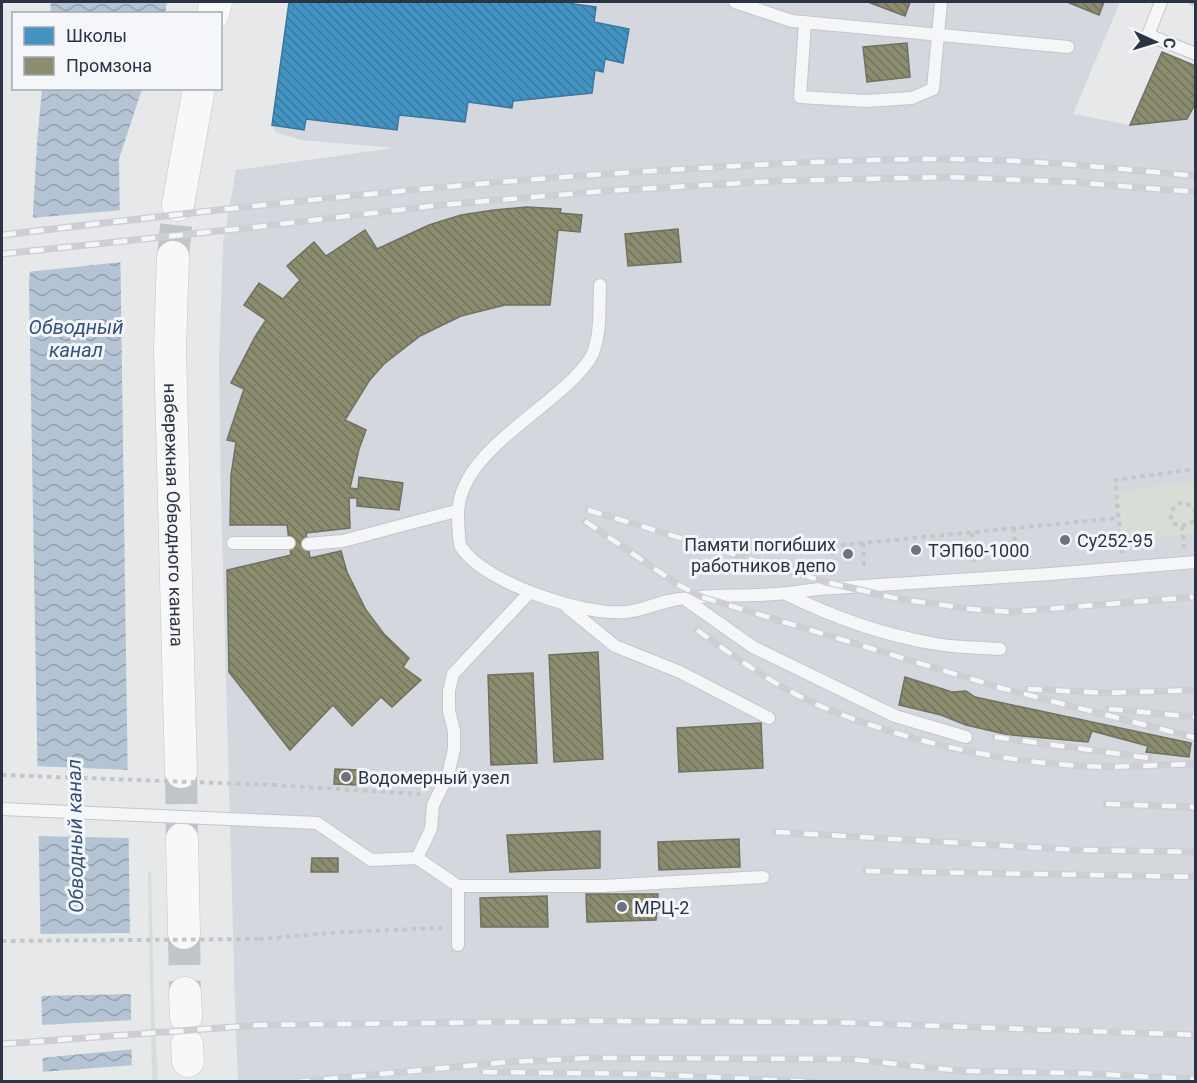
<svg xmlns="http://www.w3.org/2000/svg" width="1197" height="1083" font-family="Roboto,sans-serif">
<defs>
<pattern id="water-waves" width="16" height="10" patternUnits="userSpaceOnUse" patternTransform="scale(1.5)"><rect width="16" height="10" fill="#b4c4d5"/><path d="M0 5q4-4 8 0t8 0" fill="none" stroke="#93a0af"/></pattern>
<pattern id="schools-back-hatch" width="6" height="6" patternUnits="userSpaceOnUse" patternTransform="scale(1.5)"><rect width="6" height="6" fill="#4393c3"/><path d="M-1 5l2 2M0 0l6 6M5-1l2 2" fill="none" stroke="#3879a0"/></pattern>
<pattern id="industry-back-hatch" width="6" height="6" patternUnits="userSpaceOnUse" patternTransform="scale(1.5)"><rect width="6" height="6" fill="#8c8c6e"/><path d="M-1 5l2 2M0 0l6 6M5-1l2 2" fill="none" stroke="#73735c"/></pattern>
</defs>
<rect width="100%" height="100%" fill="#e6e8ea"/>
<path fill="#d4d7dd" d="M289,2h831l-47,112 57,11 32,-73 33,14v1015h-957l-3,-76 -14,-507 -2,-136 4,-118 13,-74 158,-22 -93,-8 -26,-8 -3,-7z"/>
<path fill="#d6ded6" d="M1195,481v53l-74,8 -5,-50z
M148,872h3l3,133 4,76h-6z"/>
<path fill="url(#water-waves)" d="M51,2h116l-2,11h-115z
M42,89h100l-23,70 13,922h-89l-14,-796 8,-142z"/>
<path fill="#e6e8ea" d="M123,210v52l-96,10 3,-54z
M34,766l97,4 1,68 -96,-2z
M133,933l1,61 -95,2 -2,-62z
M134,1020l1,29 -95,9 -1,-33z
M135,1065v17h-95v-10z"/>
<path fill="url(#schools-back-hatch)" stroke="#3c769d" stroke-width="1.5" d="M289,2h285l-1,2 23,3 -2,15 35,7 -6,34 -18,-4 -2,13 -8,-2 -3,23 -79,8 -1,7 -44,-6 -3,20 -66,-7 -2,15 -91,-11 -2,11 -32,-5z"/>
<path fill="url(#industry-back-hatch)" stroke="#6f7262" stroke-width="1.5" d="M868,2h42l-5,14z
M1067,2h37l-5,13z
M907,43l3,34 -43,5 -4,-35z
M1162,52l34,14v36l-9,17 -57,6z
M527,207l34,2 -1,4 22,2 -2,17 -22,-2 -8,75h-45l-44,11 -41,20 -36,28 -15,17 -24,39 21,10 -7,19 -9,39 8,1 1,-12 44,6 -4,27 -42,-4v-8h-8l1,30 -44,5 4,25 31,-7 6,21 19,38 18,24 25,24 -6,9 18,13 -29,27 -11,-10 -29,29 -19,-21 -43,45 -61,-78 -2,-102 64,-15 -4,-30h-57l1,-50 5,-33 -9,-2 17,-51 -13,-6 24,-46 11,-17 -22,-15 15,-22 24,16 17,-19 -13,-14 27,-24 12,14 39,-26 12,19 52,-24 32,-10 33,-5z
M678,229l3,33 -53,4 -3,-32z
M598,652l5,107 -49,3 -5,-107z
M533,673l4,90 -46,2 -3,-90z
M905,677l47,15 14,-1 9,6 216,46 -2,14 -43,-5 2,-6 -56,-15 -4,11 -79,-7 -43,-10 -25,-10 -42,-10z
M761,723l2,45 -84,4 -2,-44z
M335,769l23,1 -1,15 -23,-1z
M600,831v37l-90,4 -3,-37z
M739,839l1,28 -81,3 -1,-28z
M312,858h26v14h-27z
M586,894h72l-2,26 -69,2z
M547,896l1,31h-67l-1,-29z"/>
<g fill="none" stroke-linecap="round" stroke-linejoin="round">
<path stroke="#c1c4c9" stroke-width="32" stroke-dasharray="32 16" stroke-linecap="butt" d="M173,257l5,-52
M181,772l1,67
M184,933l1,60"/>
<g stroke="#c4c6c8" stroke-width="14">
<path id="lane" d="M735,2l57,19 276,26
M1161,2l-13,33 48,19
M805,22l-5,75 66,4 46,-3 21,-9 8,-87
M600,285c-1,22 1,48 -7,68 -4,10 -15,21 -22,28 -31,30 -86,64 -104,100 -10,19 -10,32 -8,53 0,4 0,9 2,13 23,36 123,69 165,65 15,-1 28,-8 43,-11 10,-3 21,-3 32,-4 18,-2 36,-1 54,-2 22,0 42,-3 63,-6l232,-15 146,-12
M233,543h56
M308,544l35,-3 113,-30
M786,594c47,23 93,40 145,49 22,5 46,4 69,6
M685,599l68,48 142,69 71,21
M567,607l48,39 65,26 89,46
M272,821l45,2 54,37 46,-2 41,28v59
M417,858l14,-29 2,-24 15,-30 6,-26v-18l-5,-20v-20l4,-17 77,-82
M458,886h145l160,-9"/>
</g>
<g stroke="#c4c6c8" stroke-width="33">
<g id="secondary">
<path d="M213,14l3,-12"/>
<path d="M178,205l21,-117"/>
<path id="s1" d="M173,257l-3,92 11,423"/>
<path d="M182,839l2,94"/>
<path d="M185,993l1,24"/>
<path d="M187,1045l1,16"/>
</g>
</g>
<path stroke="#c5c6ca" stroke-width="4" stroke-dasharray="4.5 4.5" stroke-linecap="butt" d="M1190,2l6,4
M1196,513c-10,-19 -29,-9 -24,10 12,4 20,4 24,-9
M1182,526l2,22
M1014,528l2,31
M972,533l2,29
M863,543l1,26
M1122,553l-7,-73 81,-11
M834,573l-2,-27 286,-28
M273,785l147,9
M259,939l85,-7 98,-4"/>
<use href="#lane" stroke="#f5f6f7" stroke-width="12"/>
<use href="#secondary" stroke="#f8f8f8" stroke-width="32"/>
<g stroke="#cecfd2" stroke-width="7">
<path id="rail" d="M2,235c227,-27 454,-53 683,-66 86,-5 172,-10 258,-10 85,0 169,9 253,17
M2,254l245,-26 193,-23 165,-14 171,-10 172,-4 122,5 126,10
M588,510l238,72 73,17 72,10 40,3 182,-15
M585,521l92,63 25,13 299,91 195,50
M697,630c39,28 84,60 128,78 81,33 170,53 257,58 36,2 73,-1 110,-2
M1028,689l78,4 90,-3
M1109,709l87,8
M995,737l154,21
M1106,804l90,3
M776,832l302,18 118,2
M866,871l330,6
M2,1044l258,-19 333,-4 235,1 368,13
M483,1072l163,2 170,8
M296,1082l212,-20 82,-4 259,1 114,12 112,2 121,6"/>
</g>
<use href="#rail" stroke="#f4f6f9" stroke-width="4.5" stroke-dasharray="14" stroke-linecap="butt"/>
<g stroke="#c4c6c8" stroke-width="14" stroke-linecap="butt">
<path id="lane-bridge" d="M2,809l270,12"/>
</g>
<path stroke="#c5c6ca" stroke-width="4" stroke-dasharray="4.5 4.5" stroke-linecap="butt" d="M2,775l271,10
M2,941l257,-2"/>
<use href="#lane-bridge" stroke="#f5f6f7" stroke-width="12"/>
</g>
<g fill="#6c737f" stroke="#f4f6f9" stroke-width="2">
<circle cx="1065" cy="540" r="6"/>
<circle cx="916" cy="550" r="6"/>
<circle cx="848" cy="554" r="6"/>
<circle cx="346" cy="777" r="6"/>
<circle cx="622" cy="907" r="6"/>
</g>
<g text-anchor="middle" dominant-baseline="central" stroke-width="6" stroke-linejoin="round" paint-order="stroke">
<g font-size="18" fill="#2b3445" stroke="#f4f6f9">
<text stroke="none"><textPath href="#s1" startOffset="258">набережная Обводного канала</textPath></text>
</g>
<g font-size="18" fill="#2b3445" stroke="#f4f6f9" text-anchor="start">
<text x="1077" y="540">Су252-95</text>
<text x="836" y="544" text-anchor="end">Памяти погибших<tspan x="836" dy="21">работников депо</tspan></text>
<text x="928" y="550">ТЭП60-1000</text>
<text x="358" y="777">Водомерный узел</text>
<text x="634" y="907">МРЦ-2</text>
</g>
<g font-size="20" font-style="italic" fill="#34527a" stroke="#f4f6f9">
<text x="76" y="327">Обводный<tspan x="76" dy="23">канал</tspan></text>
<text transform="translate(75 836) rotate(-91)">Обводный канал</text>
</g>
</g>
<rect width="1197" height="1083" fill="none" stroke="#2b3445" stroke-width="6"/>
<rect x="12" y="12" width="210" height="78" fill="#f4f6f9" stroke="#a4a8b1" stroke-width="1.5"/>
<rect x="24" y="27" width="30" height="18" fill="#4393c3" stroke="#a4a8b1" stroke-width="1.5"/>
<text x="66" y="42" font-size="18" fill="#2b3445">Школы</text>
<rect x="24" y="57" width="30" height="18" fill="#8c8c6e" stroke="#a4a8b1" stroke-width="1.5"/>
<text x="66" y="72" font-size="18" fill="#2b3445">Промзона</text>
<g transform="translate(1155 42) rotate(94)" stroke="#f4f6f9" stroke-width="4.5" paint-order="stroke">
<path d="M0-4.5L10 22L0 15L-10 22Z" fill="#2b3445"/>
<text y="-9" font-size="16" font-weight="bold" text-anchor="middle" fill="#2b3445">С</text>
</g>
</svg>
